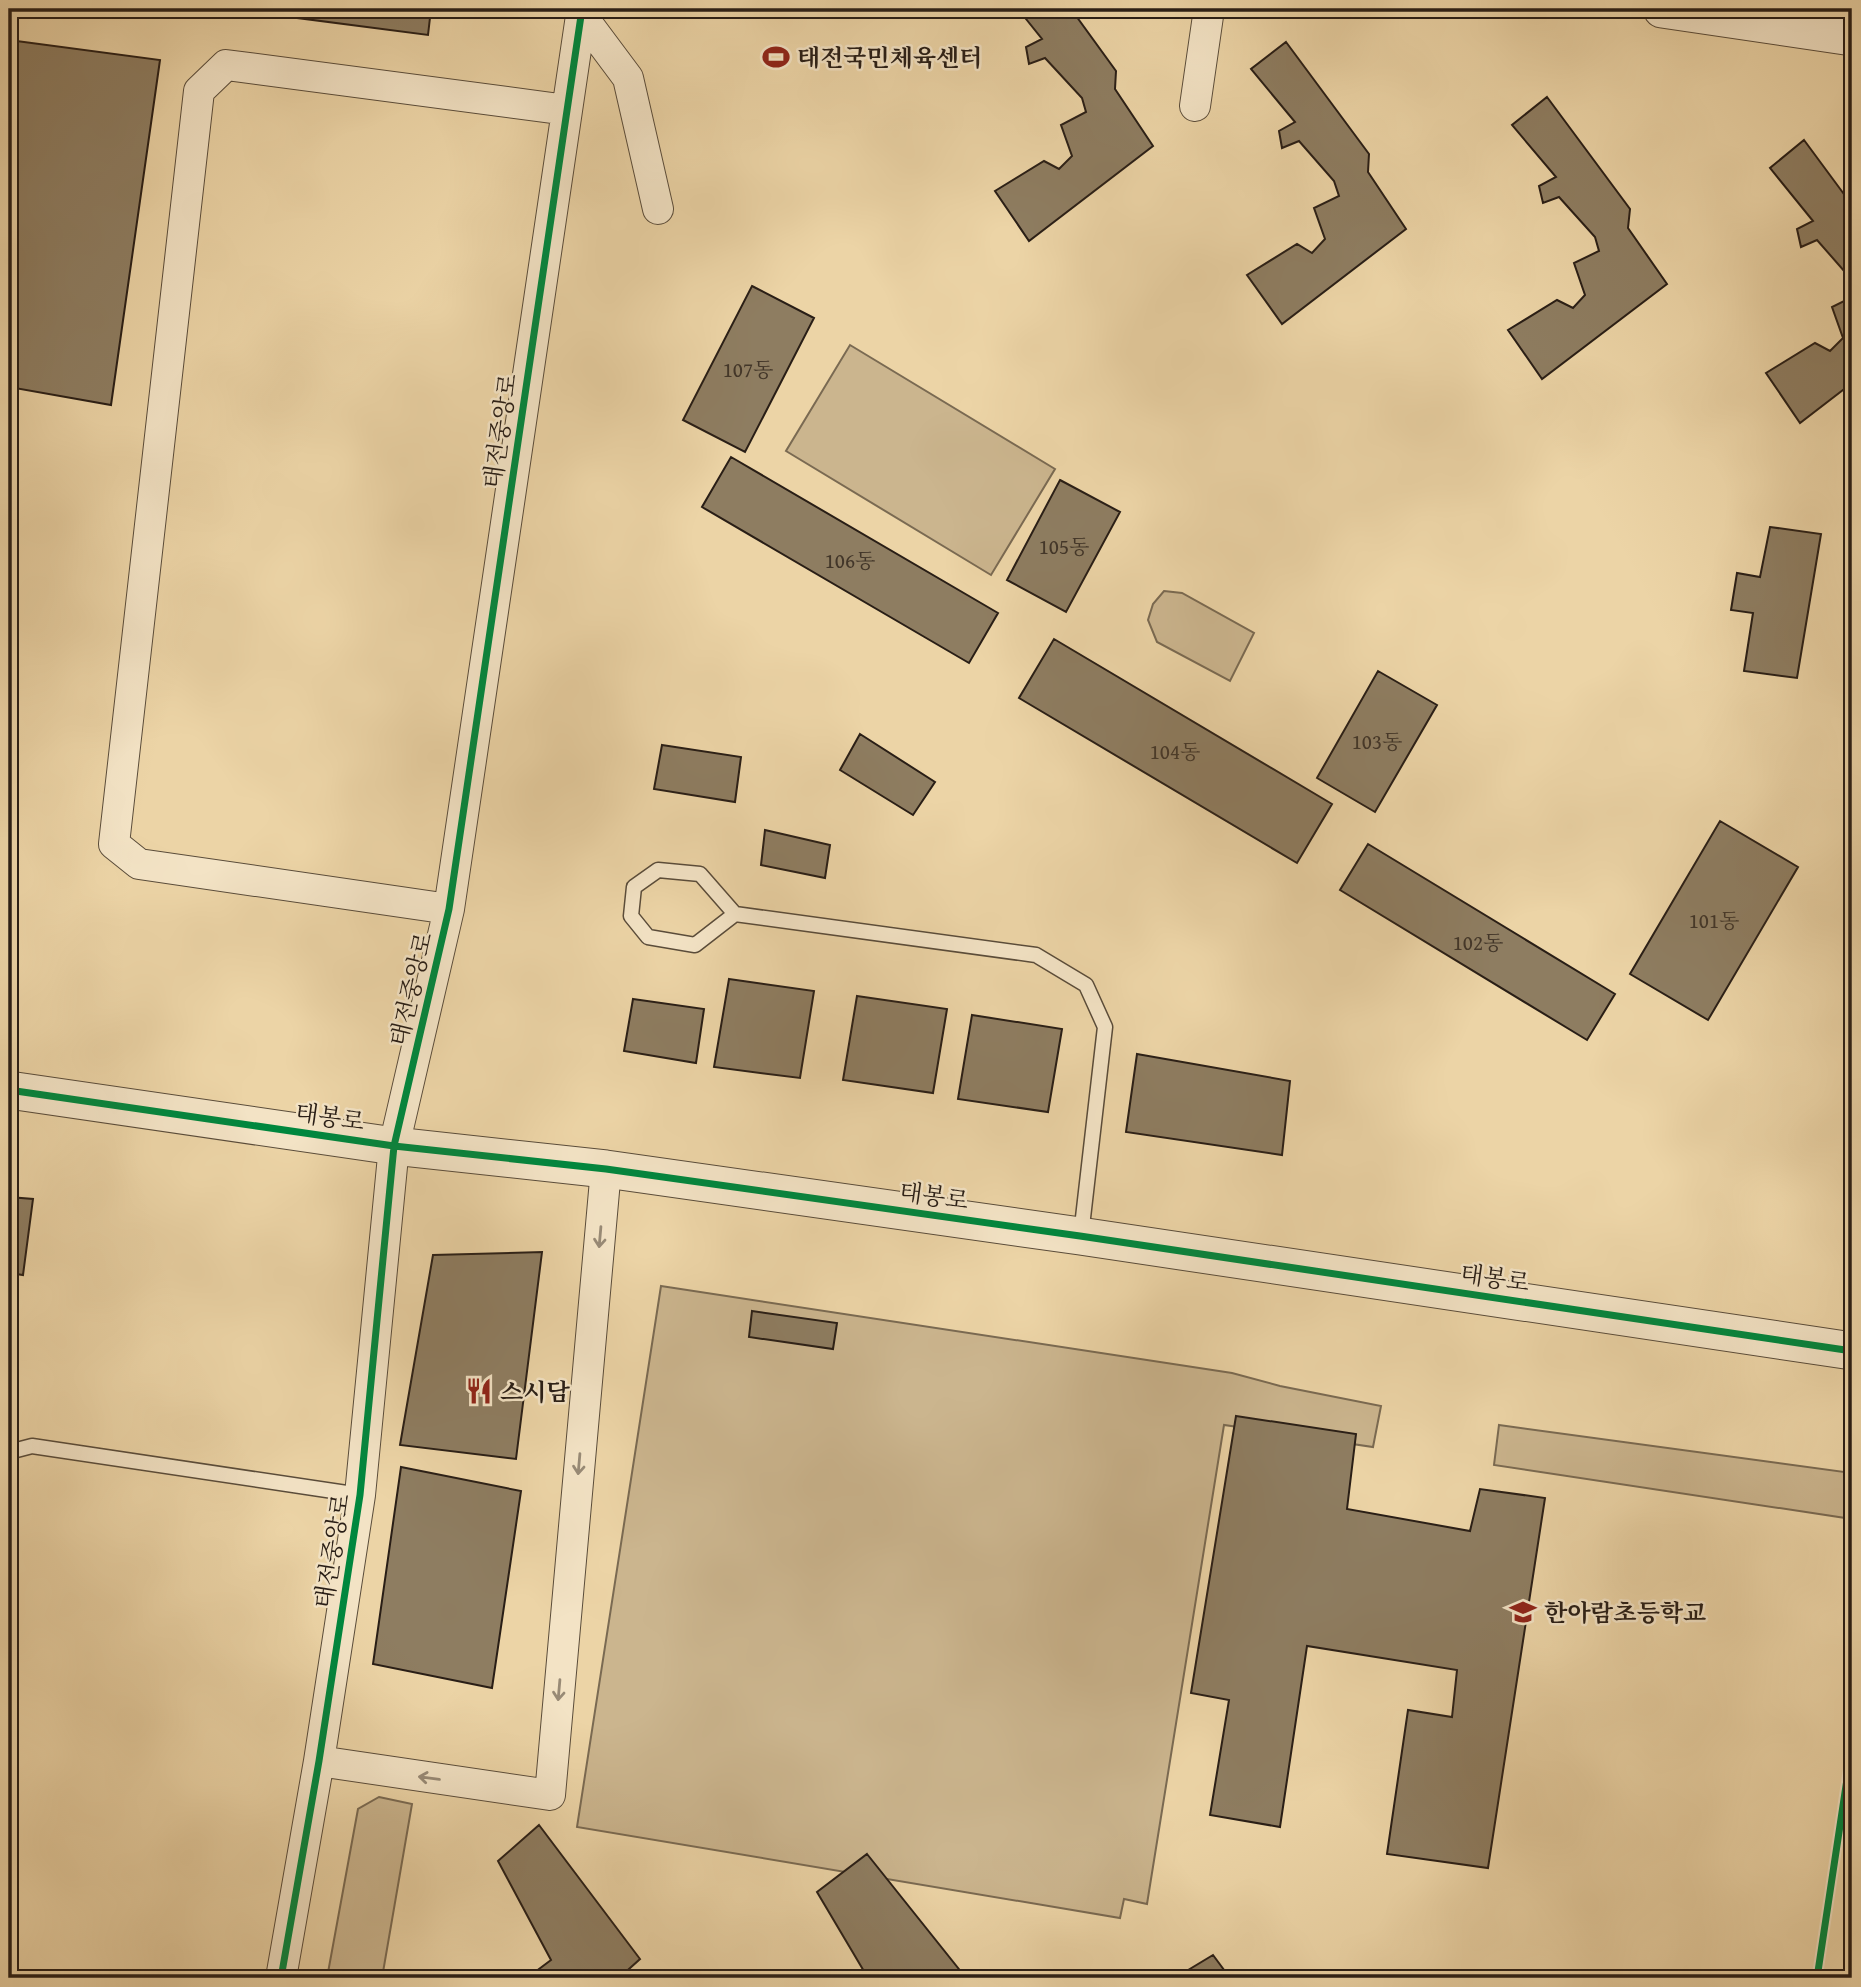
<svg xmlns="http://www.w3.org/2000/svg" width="1861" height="1987" font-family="'Gentium Book Plus','Noto Serif KR',serif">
<rect width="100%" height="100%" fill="#ecd4a6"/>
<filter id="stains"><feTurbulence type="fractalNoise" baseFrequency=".00286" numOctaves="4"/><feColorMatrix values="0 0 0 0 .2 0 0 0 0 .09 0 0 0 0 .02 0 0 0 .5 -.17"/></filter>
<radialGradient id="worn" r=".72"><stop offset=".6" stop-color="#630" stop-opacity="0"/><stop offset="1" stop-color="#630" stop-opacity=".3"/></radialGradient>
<path fill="#cbb58e" stroke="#7a6a52" stroke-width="2" d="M850,345l205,124 -64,106 -205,-124z
M1164,591l18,2 72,40 -24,48 -73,-39 -9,-22 5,-16z
M661,1286l571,87 48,13 101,20 -8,41 -149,-22 -77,479 -23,-5 -4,19 -543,-91z
M1499,1425l353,48v46l-358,-54z
M379,1797l33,7 -30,174h-55l31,-169z"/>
<path fill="#8e7d61" stroke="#291e16" stroke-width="2" d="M228,9h203l-3,26z
M1018,9h53l45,62 -1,18 38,57 -124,95 -34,-50 49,-30 15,8 13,-13 -11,-31 25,-13 -4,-14 -37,-40 -16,6 -3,-17 16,-8z
M9,40l151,20 -49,345 -102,-18z
M1286,42l83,112 -1,18 38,57 -124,95 -35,-49 50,-31 15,9 13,-14 -11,-31 25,-12 -5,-15 -35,-40 -17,7 -3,-17 16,-9 -44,-53z
M1547,97l83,112 -2,19 39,56 -125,95 -34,-49 49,-30 16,8 12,-13 -11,-32 25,-12 -4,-14 -36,-40 -16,6 -4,-17 17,-9 -44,-52z
M1804,140l48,65v75l-35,-40 -16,7 -4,-18 16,-8 -43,-53z
M752,286l62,32 -69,134 -62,-32z
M1852,297v86l-52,40 -34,-50 49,-30 15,8 13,-13 -11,-31z
M731,457l267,156 -29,50 -267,-156z
M1060,480l60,32 -54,100 -59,-32z
M1770,527l51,7 -24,144 -53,-7 9,-58 -22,-3 6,-37 23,4z
M1054,639l278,165 -35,59 -278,-165z
M1378,671l59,34 -62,107 -58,-34z
M860,734l75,48 -22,33 -73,-45z
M662,745l79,12 -6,45 -81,-13z
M1720,821l78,46 -90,153 -78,-46z
M765,830l65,15 -5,33 -64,-13z
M1368,844l247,150 -28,46 -247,-150z
M729,979l85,12 -14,87 -86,-11z
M857,996l90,13 -14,84 -90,-13z
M633,999l71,10 -8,54 -72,-12z
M972,1015l90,14 -14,83 -90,-13z
M1137,1054l153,27 -8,74 -156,-23z
M9,1197l24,2 -10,76 -14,-2z
M542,1252l-26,207 -116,-14 33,-190z
M752,1311l85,12 -4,26 -84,-12z
M1236,1416l120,18 -9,75 123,22 10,-42 65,9 -57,370 -101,-14 21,-144 44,7 5,-47 -150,-24 -27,181 -70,-12 19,-115 -38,-7z
M401,1467l120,24 -29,197 -119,-24z
M539,1825l101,134 -21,19h-92l24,-18 -53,-99z
M867,1854l99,124h-98l-51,-86z
M1213,1955l17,23h-55z"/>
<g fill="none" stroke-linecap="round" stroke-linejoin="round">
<g stroke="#5a4c3a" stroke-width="17">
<path id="service" d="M735,914l-40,31 -47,-8 -17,-21 3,-29 24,-17 42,4 35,40 301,41 50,30 19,42 -24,208
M9,1452l23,-6 328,49"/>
</g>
<g stroke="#5a4c3a" stroke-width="32">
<path id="minor" d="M581,15l47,63 30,131
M1195,106l14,-97
M449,909l-310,-45 -25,-20 85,-753 27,-26 341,45
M319,1761l231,34 56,-626
M281,1978l38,-217 41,-266 34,-349 55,-237 133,-900"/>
</g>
<g stroke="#5a4c3a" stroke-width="39">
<path id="tertiary" d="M1662,9l190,28
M9,1090l385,56 212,23 474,67 772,115"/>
</g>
<use href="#service" stroke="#f3e3c5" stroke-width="14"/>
<use href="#minor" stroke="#f3e3c5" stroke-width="30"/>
<use href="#tertiary" stroke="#f3e3c5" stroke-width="37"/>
<g stroke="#f3e3c5" stroke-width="11">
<path id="cycleway" d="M9,1090l385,56 212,23 474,67 772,115
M281,1978l38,-217 41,-266 34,-349 55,-237 133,-900
M1817,1978l35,-232"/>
</g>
<use href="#cycleway" stroke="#00873e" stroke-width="7"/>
</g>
<defs><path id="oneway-shaft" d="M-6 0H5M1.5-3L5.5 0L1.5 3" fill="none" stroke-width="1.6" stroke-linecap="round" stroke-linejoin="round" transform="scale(1.75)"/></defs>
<g stroke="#988a76">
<use href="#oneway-shaft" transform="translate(600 1237) rotate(95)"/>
<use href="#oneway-shaft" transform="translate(579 1464) rotate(95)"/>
<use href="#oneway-shaft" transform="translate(559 1690) rotate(95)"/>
<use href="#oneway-shaft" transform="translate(429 1778) rotate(-172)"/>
</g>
<defs>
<g id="stadium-bare" transform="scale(2.1)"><path d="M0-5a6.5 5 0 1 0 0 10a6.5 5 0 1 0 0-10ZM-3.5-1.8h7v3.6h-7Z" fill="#8f2418" stroke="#f3e3c5" stroke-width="2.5" paint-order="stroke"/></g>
<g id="restaurant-bare" transform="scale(2.1)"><path d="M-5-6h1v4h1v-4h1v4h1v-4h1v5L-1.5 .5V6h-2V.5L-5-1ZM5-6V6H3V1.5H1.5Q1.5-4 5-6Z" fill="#8f2418" stroke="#f3e3c5" stroke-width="2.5" paint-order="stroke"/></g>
<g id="school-bare" transform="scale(2.1)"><path d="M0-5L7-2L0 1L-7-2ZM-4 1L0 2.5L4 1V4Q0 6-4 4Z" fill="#8f2418" stroke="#f3e3c5" stroke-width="2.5" paint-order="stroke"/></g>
</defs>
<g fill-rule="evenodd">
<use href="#stadium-bare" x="776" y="57"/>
<use href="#restaurant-bare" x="479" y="1391"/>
<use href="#school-bare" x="1523" y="1612"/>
</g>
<g text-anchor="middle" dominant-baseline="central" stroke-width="5" stroke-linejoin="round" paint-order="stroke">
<g font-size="21" fill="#423629">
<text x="748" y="369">107동</text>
<text x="1064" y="546">105동</text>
<text x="850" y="560">106동</text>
<text x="1377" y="741">103동</text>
<text x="1175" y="751">104동</text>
<text x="1714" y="920">101동</text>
<text x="1478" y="942">102동</text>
</g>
<g font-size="24" font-weight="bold" fill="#291e16" stroke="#f3e3c5" text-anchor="start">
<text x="797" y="57">태전국민체육센터</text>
<text x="500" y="1391">스시담</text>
<text x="1544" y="1612">한아람초등학교</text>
</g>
<g font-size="24" fill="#291e16" stroke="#f3e3c5">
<text transform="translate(500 431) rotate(-82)">태전중앙로</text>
<text transform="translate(411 989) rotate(-77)">태전중앙로</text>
<text transform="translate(330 1117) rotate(8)">태봉로</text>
<text transform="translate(934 1196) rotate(8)">태봉로</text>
<text transform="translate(1495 1278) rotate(8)">태봉로</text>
<text transform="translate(332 1551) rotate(-81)">태전중앙로</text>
</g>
</g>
<rect width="1861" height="1987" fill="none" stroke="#ecd4a6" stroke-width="35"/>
<rect x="10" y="10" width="1840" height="1966" fill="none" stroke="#291e16" stroke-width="3.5"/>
<rect x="18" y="18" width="1826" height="1952" fill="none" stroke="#291e16" stroke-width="2"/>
<rect width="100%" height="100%" filter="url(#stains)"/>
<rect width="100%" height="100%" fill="url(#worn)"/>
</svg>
